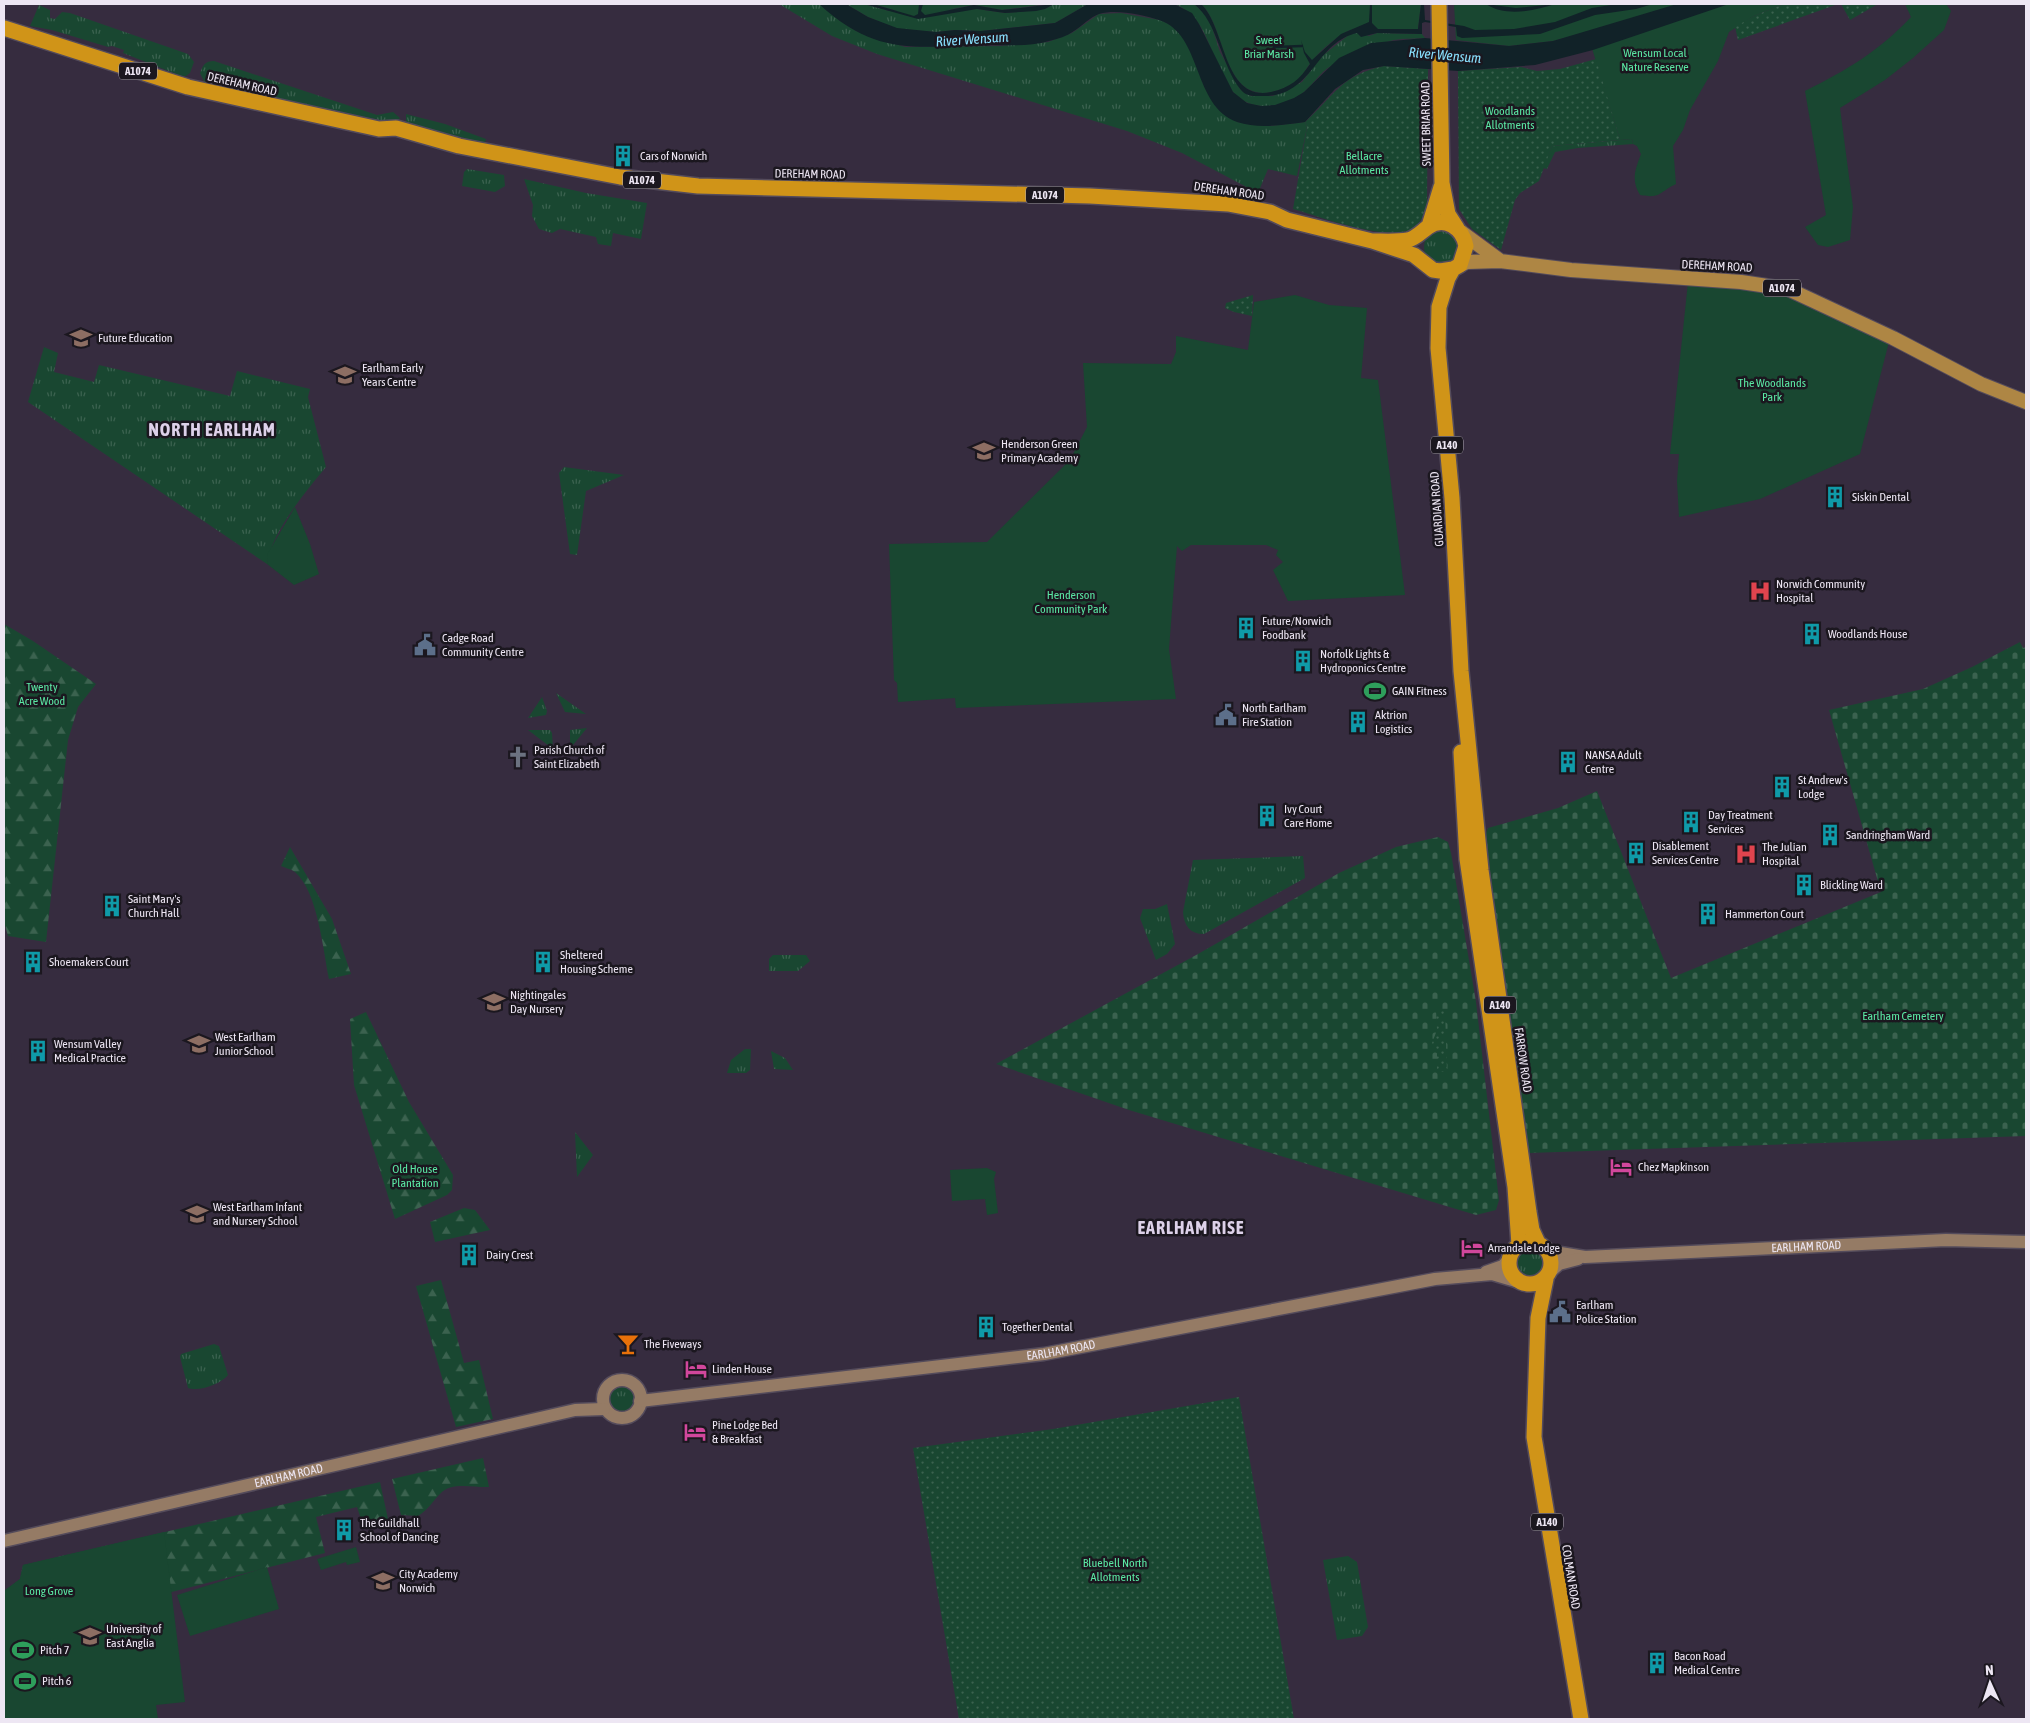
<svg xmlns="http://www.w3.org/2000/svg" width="2030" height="1723" font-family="'Asap Condensed',sans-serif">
<defs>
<pattern id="grass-tufts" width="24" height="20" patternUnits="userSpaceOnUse" patternTransform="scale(1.25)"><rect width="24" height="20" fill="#194731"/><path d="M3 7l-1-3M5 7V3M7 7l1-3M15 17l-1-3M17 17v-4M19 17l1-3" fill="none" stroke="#3b624f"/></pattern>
<pattern id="forest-firs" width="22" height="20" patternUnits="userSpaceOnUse" patternTransform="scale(1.25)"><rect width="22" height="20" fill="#194731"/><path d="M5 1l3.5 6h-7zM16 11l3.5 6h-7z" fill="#3b624f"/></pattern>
<pattern id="cemetery-stones" width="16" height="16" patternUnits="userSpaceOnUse" patternTransform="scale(1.25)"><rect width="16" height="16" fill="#194731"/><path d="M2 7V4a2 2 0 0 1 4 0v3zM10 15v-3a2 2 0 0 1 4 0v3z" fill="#3b624f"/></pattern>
<pattern id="garden-dots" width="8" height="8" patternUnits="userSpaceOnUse" patternTransform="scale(1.25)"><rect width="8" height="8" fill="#194731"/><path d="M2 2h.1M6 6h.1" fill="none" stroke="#3b624f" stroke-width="1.8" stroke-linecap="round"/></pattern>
</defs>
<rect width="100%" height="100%" fill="#362c3f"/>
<path fill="url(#grass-tufts)" d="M779,4h40l37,27 49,16 96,-1 47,-4 24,-9 27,-19 22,-1 39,7 14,6 8,8 55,88 32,4 36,-4 2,5 -10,49 -29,-7 -10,24 -76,-40 -55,-22 -250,-77 -45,-18z
M846,4h18l25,7 88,-2 28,4 40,-4 9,-5h34l-33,19 -74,8 -26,-1 -19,2 -39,-3 -29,-12z
M1174,4h20l11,10 7,13 8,25 20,37 11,7h22l29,-14 20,-26 28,-22 7,-2 12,4 8,-3 45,1 3,4c-10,1 -21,0 -31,2 -15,3 -50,18 -63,26 -11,6 -18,19 -27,26 -15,12 -40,19 -58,10 -38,-21 -29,-83 -72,-98z
M39,5l11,5v8l5,1 7,-7 8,1 118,41 6,8 -4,11 -4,3h-5l-58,-23 1,-3 -12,-4 -4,1 -56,-17 -22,-4z
M214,61l148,49 15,5 16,-3 7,6 -6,5 -189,-40 -5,-10c3,-8 5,-12 14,-12z
M406,114l39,10 41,15 -1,4 -79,-19z
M1632,139l1,5 -55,4 -23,4 -8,17 -4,-1 9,-22z
M467,169l37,6 1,11 -10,6 -33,-6 2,-14z
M524,179l62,14 61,10 -6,36 -28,-6 -2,13 -13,-2 -2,-7 -36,-8 -8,4 -13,-4 -7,-13 1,-11z
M1424 247a18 18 0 1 1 36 0a18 18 0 1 1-36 0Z
M44,347l14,6 -4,19 40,10 5,-17 131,31 7,-25 73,18 -2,8 18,70c-20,24 -55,66 -59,97l-239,-162z
M564,467l60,8 -38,16 -9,64 -7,-1 -11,-81z
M556,693l30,21 -21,-2z
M542,697l5,14 -1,4 -18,3z
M587,728l-14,17h-3v-15z
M528,730h22l2,3 1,16z
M1303,856l2,22 -101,56c-14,0 -20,-8 -21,-22l10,-52z
M1167,904l8,40 -8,10 -11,6 -16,-42 3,-9h12z
M773,955h33l4,6 -12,10h-29v-12z
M745,1049h6l-1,21 -4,3h-19l4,-13z
M771,1051l14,7 8,12 -19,-1z
M575,1132l18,23 -16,22z
M1516 1264a14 14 0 1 1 28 0a14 14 0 1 1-28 0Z
M214,1344l5,2 9,29c-7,9 -29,17 -40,13l-8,-31 1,-3z
M607 1400a15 15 0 1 1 30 0a15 15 0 1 1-30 0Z
M1348,1556l9,6 11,65 -6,9 -25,4 -14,-80z"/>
<path fill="url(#forest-firs)" d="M4,624l29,17 63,43 -18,23 -10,33 -22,202 -38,-6 -4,-14z
M290,847l42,72 19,55 -22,5c-6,-29 -11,-87 -34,-107 -4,-3 -10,-4 -14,-6z
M366,1012l43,90 44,73 -1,15 -5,5 -52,24 -41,-134 -4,-66z
M464,1208l11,2 15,20 -55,12 -5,-20z
M441,1280l23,83 15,-3 14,59 -37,8 -40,-141z
M483,1458l6,29c-14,1 -38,-6 -49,7 -10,10 -9,13 -22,22l-17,-1 -9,-36z
M380,1482l8,37 -25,6 -6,-18 -41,10 9,36 -283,72 -38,-34 16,-12 3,-14z"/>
<path fill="url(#cemetery-stones)" d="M2020,642l3,6 3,-1v489l-497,17 -42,-304 -2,-13 3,-8 70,-20 39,-17 74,187 210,-86 -52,-182 94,-21 49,-22z
M1438,837l10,5 3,11 25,149 23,198 -3,10 -20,5 -347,-105 -133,-46 202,-110 141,-81 57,-26z"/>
<path fill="#194731" d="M873,4h174l-45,6 -28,-5 -60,11z
M1201,4h220l-3,25 -68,1c-14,7 -28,19 -38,31 -6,7 -9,16 -17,21 -9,6 -21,11 -32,11 -41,-1 -38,-67 -62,-89z
M1454,4h330l-30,12 -25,16 -11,29 -28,49 -7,20 -10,16 3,38c-17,8 -15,15 -36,11 -9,-15 -5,-25 1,-41l-4,-8 -4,-2 -1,-5 -12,1 -33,-108 -34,9 -44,5 -53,-6z
M1905,4h41l5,7 -7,19 -31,28 -28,22 -45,28 13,99 -3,33 -22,7 -10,-2 -13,-18 21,-12 -21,-124c42,-21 74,-40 106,-74z
M1688,282l93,12 26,7 83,37 -30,116 -100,45 -81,18 -2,-36 2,-27h-9z
M1295,295l34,10 38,3 -6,70 17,2 27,215 -117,6 -15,-31 10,-8 -7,-7 2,-5 -12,-5h-75l-9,6 -5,-5 -8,103 7,50 -220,9 -1,-10 -57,4 -1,-19 -3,-3 -5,-136 98,-2 83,-82 17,-33 -4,-64 88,1 5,-12v-16l72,14 6,-48z
M295,507l15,37 9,30 -25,11 -27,-21 1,-11z
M987,1168l9,4 -2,7 4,34 -11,2 -2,-16 -33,2 -2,-31z
M164,1532l21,170 -29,3 2,14h-154v-128l16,-12 3,-14z
M356,1547l4,15 -13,3 -1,-3 -25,8 -4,-11z
M267,1567l12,42 -89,27 -13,-41z"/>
<path fill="url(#garden-dots)" d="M1784,4h54l-100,36 -3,-13 19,-11z
M1841,4h37l-28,16z
M1596,59l24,81 -68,6 -13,35 -19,12 -5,7 -14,50 -29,-21 -13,-20 -1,-138 63,-4 16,4 23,-2z
M1384,66l44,3 -1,134c-2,8 -5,18 -12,24 -23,18 -96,-11 -122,-18l14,-82 -2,-5c29,-26 36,-47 79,-56z
M1253,295l-1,21 -18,-4 -9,-4 1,-5z
M1445,1009l2,63h-10v-22l-5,-7 5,-13 -1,-20z
M1239,1397l55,322h-335l-46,-271 140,-19z"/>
<path fill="#112228" d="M819,4h27l22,13 29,11 39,4 19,-2 26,1 74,-8 33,-19h86l18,9 7,11 34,68 14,11 14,3 14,-1 19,-7 10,-6 35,-34 32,-15 54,-5 84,8 44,-5 124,-37h52l-136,46 -58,15 -77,6 -74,-5 -21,4 -28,19 -30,33c-22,3 -47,7 -68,0 -45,-16 -34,-88 -78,-102 -17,-5 -42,-11 -60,-6 -9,3 -17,12 -25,17 -7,5 -16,8 -25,10 -19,6 -40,4 -60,4 -72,1 -111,13 -170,-41z
M864,4h9l41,12 4,-2 1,-10h4l-2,7 4,4 49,-10 28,5 52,-6 -9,5 -9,2 -31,2 -28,-4 -59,10z
M1194,4h7c25,23 22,98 70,88 19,-4 29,-13 39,-28l-6,-11 -3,-13 4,12 7,8 29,-26 28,-12 1,-18h2v19l6,6h40l3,-25h3l1,16 39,6 11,4 39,-1 41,-7 37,-14 25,-4h36l-17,5 -41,6 -55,19 -78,4 -5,-2 -1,-9 -31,-5 -3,1v11l-45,-1 -16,4 -4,-4c-44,10 -43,66 -98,63 -7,0 -13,0 -18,-6 -20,-24 -23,-68 -47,-86z
M1486,4l30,4 39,-4c-21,7 -50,13 -69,0z"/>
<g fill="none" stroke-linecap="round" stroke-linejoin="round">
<path stroke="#112228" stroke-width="2.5" d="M1274,47l28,-1
M1274,56v-18"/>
<g stroke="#544b5b" stroke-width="15">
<g id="secondary">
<path id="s1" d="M1548,1251l37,6 361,-17 80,2"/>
<path d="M1486,1272l17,-6 6,-7"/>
<path d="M1550,1272l9,-8 19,-5"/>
<circle cx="622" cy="1399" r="19"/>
<path id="s2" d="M640,1401l404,-47 391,-75 57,-5 27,8"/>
<path id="s3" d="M4,1541l571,-131 29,-1"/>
</g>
</g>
<g stroke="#544b5b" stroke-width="16">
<path id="primary" d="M1461,232l38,28
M1460,265l7,-3 33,-1 71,9 170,12 47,7 105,49 88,46 45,18"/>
</g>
<g stroke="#544b5b" stroke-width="18">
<path id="highway" d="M1439,4l3,179 6,31 9,14
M4,28l184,59 191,42 17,-1 63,18 161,31 78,9 392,10 138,8 42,8 17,8 85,21 42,14 19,15 7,1 13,-2 7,-4 6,-19c-3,-17 -21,-31 -38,-19 -7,5 -12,11 -20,13 -11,2 -25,1 -36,1
M1429,226l12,-39
M1453,269l-5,9 -9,29 -1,41 14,150 9,173 20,199 48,342 3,18 6,13
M1461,752l6,107 48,328 4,58
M1509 1263a21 21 0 1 1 42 0a21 21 0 1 1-42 0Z
M1546,1279l-8,39 -4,119 47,282"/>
</g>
<use href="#secondary" stroke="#957b65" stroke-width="12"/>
<use href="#primary" stroke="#ae8644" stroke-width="14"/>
<use href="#highway" stroke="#d09418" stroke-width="15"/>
</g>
<defs>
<g id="building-bare" transform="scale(1.725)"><path d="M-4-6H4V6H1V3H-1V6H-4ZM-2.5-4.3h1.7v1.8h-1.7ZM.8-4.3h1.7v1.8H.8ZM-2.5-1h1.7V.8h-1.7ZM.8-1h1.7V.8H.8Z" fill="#0f9aa8" stroke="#1b171f" stroke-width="2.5" paint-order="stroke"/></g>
<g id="school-bare" transform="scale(1.725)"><path d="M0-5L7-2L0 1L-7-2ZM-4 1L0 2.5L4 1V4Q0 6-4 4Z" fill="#8d6e63" stroke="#1b171f" stroke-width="2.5" paint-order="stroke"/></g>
<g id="hospital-bare" transform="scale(1.725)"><path d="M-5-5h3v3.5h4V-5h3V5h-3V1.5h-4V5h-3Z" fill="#e0444e" stroke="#1b171f" stroke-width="2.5" paint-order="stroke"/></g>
<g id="civic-bare" transform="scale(1.725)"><path d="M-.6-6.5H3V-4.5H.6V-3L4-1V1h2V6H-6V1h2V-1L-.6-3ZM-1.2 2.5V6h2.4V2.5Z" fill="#5c6f8a" stroke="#1b171f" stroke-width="2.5" paint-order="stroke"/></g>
<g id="stadium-bare" transform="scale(1.725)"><path d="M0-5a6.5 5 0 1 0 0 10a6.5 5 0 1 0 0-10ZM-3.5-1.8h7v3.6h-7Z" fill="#2e9e5b" stroke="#1b171f" stroke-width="2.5" paint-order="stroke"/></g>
<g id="church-bare" transform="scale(1.725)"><path d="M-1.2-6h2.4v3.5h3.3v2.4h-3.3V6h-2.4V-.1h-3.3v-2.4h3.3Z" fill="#6b7280" stroke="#1b171f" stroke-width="2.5" paint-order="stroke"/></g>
<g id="hotel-bare" transform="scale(1.725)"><path d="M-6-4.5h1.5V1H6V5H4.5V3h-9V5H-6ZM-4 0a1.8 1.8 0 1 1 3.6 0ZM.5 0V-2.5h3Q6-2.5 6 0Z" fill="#d1479c" stroke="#1b171f" stroke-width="2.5" paint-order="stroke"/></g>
<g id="bar-bare" transform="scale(1.725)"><path d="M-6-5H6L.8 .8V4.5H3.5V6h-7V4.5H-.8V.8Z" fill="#e8710a" stroke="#1b171f" stroke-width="2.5" paint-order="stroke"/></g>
<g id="university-bare" transform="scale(1.725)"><path d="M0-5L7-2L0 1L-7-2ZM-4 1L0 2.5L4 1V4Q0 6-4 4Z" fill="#8d6e63" stroke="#1b171f" stroke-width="2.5" paint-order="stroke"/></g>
</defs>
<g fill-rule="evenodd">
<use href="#building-bare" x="623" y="156"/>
<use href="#school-bare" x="81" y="338"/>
<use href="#school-bare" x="345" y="375"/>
<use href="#school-bare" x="984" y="451"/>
<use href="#building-bare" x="1835" y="497"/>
<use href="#hospital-bare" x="1760" y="591"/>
<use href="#building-bare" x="1246" y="628"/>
<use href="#building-bare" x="1812" y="634"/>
<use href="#civic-bare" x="425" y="645"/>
<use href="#building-bare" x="1303" y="661"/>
<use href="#stadium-bare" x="1375" y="691"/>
<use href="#civic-bare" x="1226" y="715"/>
<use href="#building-bare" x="1358" y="722"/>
<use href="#church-bare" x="518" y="757"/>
<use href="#building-bare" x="1568" y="762"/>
<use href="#building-bare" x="1782" y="787"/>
<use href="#building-bare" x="1267" y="816"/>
<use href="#building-bare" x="1691" y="822"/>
<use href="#building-bare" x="1830" y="835"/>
<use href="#building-bare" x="1636" y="853"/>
<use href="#hospital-bare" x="1746" y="854"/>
<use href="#building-bare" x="1804" y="885"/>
<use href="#building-bare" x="112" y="906"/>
<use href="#building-bare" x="1708" y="914"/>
<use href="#building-bare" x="33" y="962"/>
<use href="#building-bare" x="543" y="962"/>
<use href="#school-bare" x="494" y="1002"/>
<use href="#school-bare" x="199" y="1044"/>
<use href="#building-bare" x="38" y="1051"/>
<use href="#hotel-bare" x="1621" y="1167"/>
<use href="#school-bare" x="197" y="1214"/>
<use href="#hotel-bare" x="1472" y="1248"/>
<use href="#building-bare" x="469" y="1255"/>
<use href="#civic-bare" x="1560" y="1312"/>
<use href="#building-bare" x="986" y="1327"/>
<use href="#bar-bare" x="628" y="1344"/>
<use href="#hotel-bare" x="696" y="1369"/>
<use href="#hotel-bare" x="695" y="1432"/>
<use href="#building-bare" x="344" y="1530"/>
<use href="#school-bare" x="383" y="1581"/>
<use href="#university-bare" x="90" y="1636"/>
<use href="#stadium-bare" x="23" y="1650"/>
<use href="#building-bare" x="1657" y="1663"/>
<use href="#stadium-bare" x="25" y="1681"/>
</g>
<g text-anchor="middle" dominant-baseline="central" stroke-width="5" stroke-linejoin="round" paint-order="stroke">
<g fill="#1b171f" stroke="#aea8b3" stroke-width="1">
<rect x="119" y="62.5" width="38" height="17" rx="4"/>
<rect x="623" y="171.5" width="38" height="17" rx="4"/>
<rect x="1026" y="186.5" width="38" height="17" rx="4"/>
<rect x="1763" y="279.5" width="38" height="17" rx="4"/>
<rect x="1431" y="436.5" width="32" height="17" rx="4"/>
<rect x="1484" y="996.5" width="32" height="17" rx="4"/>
<rect x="1531" y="1513.5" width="32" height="17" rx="4"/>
</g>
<g font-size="11" font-weight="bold" fill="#ede6f3">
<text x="138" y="71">A1074</text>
<text x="642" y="180">A1074</text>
<text x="1045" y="195">A1074</text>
<text x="1782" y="288">A1074</text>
<text x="1447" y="445">A140</text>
<text x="1500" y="1005">A140</text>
<text x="1547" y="1522">A140</text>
</g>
<g font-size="12" fill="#5be8a4" stroke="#1b171f">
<text x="1269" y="40">Sweet<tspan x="1269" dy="14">Briar Marsh</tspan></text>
<text x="1655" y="53">Wensum Local<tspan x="1655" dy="14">Nature Reserve</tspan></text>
<text x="1510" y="111">Woodlands<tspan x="1510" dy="14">Allotments</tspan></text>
<text x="1364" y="156">Bellacre<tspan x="1364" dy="14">Allotments</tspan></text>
<text x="1772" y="383">The Woodlands<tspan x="1772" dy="14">Park</tspan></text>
<text x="1071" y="595">Henderson<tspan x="1071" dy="14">Community Park</tspan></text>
<text x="42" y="687">Twenty<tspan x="42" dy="14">Acre Wood</tspan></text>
<text x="1903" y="1016">Earlham Cemetery</text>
<text x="415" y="1169">Old House<tspan x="415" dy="14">Plantation</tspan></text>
<text x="1115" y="1563">Bluebell North<tspan x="1115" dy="14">Allotments</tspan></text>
<text x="49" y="1591">Long Grove</text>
</g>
<g font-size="12" fill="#ede6f3" stroke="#1b171f">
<text transform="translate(242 84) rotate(13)">DEREHAM ROAD</text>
<text transform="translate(1426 124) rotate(-91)">SWEET BRIAR ROAD</text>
<text transform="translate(810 174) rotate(1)">DEREHAM ROAD</text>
<text transform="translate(1229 191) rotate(8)">DEREHAM ROAD</text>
<text transform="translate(1717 266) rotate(3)">DEREHAM ROAD</text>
<text transform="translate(1437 509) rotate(-94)">GUARDIAN ROAD</text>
<text transform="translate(1523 1060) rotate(82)">FARROW ROAD</text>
<text stroke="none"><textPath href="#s1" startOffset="259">EARLHAM ROAD</textPath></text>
<text stroke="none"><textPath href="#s2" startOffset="424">EARLHAM ROAD</textPath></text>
<text stroke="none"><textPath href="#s3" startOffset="292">EARLHAM ROAD</textPath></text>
<text transform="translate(1571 1577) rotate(81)">COLMAN ROAD</text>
</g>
<g font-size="12" fill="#ede6f3" stroke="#1b171f" text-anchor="start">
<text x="640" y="156">Cars of Norwich</text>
<text x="98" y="338">Future Education</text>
<text x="362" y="368">Earlham Early<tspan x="362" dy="14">Years Centre</tspan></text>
<text x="1001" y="444">Henderson Green<tspan x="1001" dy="14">Primary Academy</tspan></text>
<text x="1852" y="497">Siskin Dental</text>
<text x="1776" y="584">Norwich Community<tspan x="1776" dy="14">Hospital</tspan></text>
<text x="1262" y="621">Future/Norwich<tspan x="1262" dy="14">Foodbank</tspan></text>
<text x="1828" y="634">Woodlands House</text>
<text x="442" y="638">Cadge Road<tspan x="442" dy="14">Community Centre</tspan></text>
<text x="1320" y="654">Norfolk Lights &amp;<tspan x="1320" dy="14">Hydroponics Centre</tspan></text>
<text x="1392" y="691">GAIN Fitness</text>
<text x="1242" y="708">North Earlham<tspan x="1242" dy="14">Fire Station</tspan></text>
<text x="1375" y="715">Aktrion<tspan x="1375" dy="14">Logistics</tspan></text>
<text x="534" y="750">Parish Church of<tspan x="534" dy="14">Saint Elizabeth</tspan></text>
<text x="1585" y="755">NANSA Adult<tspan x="1585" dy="14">Centre</tspan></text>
<text x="1798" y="780">St Andrew's<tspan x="1798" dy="14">Lodge</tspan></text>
<text x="1284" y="809">Ivy Court<tspan x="1284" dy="14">Care Home</tspan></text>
<text x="1708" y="815">Day Treatment<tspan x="1708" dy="14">Services</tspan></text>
<text x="1846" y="835">Sandringham Ward</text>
<text x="1652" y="846">Disablement<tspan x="1652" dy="14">Services Centre</tspan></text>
<text x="1762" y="847">The Julian<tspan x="1762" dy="14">Hospital</tspan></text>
<text x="1820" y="885">Blickling Ward</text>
<text x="128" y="899">Saint Mary's<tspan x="128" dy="14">Church Hall</tspan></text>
<text x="1725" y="914">Hammerton Court</text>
<text x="560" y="955">Sheltered<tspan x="560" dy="14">Housing Scheme</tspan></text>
<text x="49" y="962">Shoemakers Court</text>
<text x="510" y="995">Nightingales<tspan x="510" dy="14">Day Nursery</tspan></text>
<text x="215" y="1037">West Earlham<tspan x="215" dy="14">Junior School</tspan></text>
<text x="54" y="1044">Wensum Valley<tspan x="54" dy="14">Medical Practice</tspan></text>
<text x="1638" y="1167">Chez Mapkinson</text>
<text x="213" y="1207">West Earlham Infant<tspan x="213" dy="14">and Nursery School</tspan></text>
<text x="1488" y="1248">Arrandale Lodge</text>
<text x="486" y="1255">Dairy Crest</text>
<text x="1576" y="1305">Earlham<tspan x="1576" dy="14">Police Station</tspan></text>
<text x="1002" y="1327">Together Dental</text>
<text x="644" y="1344">The Fiveways</text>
<text x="712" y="1369">Linden House</text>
<text x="712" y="1425">Pine Lodge Bed<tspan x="712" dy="14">&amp; Breakfast</tspan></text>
<text x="360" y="1523">The Guildhall<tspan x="360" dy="14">School of Dancing</tspan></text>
<text x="399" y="1574">City Academy<tspan x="399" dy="14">Norwich</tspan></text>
<text x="106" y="1629">University of<tspan x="106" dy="14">East Anglia</tspan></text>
<text x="40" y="1650">Pitch 7</text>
<text x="1674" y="1656">Bacon Road<tspan x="1674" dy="14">Medical Centre</tspan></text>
<text x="42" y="1681">Pitch 6</text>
</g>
<g font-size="14" font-style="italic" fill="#89e0fe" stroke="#1b171f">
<text transform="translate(972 39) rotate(-4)">River Wensum</text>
<text transform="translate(1445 55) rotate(5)">River Wensum</text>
</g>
<g font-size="18" font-weight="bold" letter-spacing="1" fill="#ddd1e9" stroke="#1b171f">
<text x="212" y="429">NORTH EARLHAM</text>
<text x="1191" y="1227">EARLHAM RISE</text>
</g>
</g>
<rect width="2030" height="1723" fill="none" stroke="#ede6f3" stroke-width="10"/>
<g transform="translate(1990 1683) rotate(357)" stroke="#1b171f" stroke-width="4" paint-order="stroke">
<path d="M0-4L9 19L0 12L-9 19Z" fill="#ede6f3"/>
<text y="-8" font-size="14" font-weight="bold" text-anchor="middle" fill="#ede6f3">N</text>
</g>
</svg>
